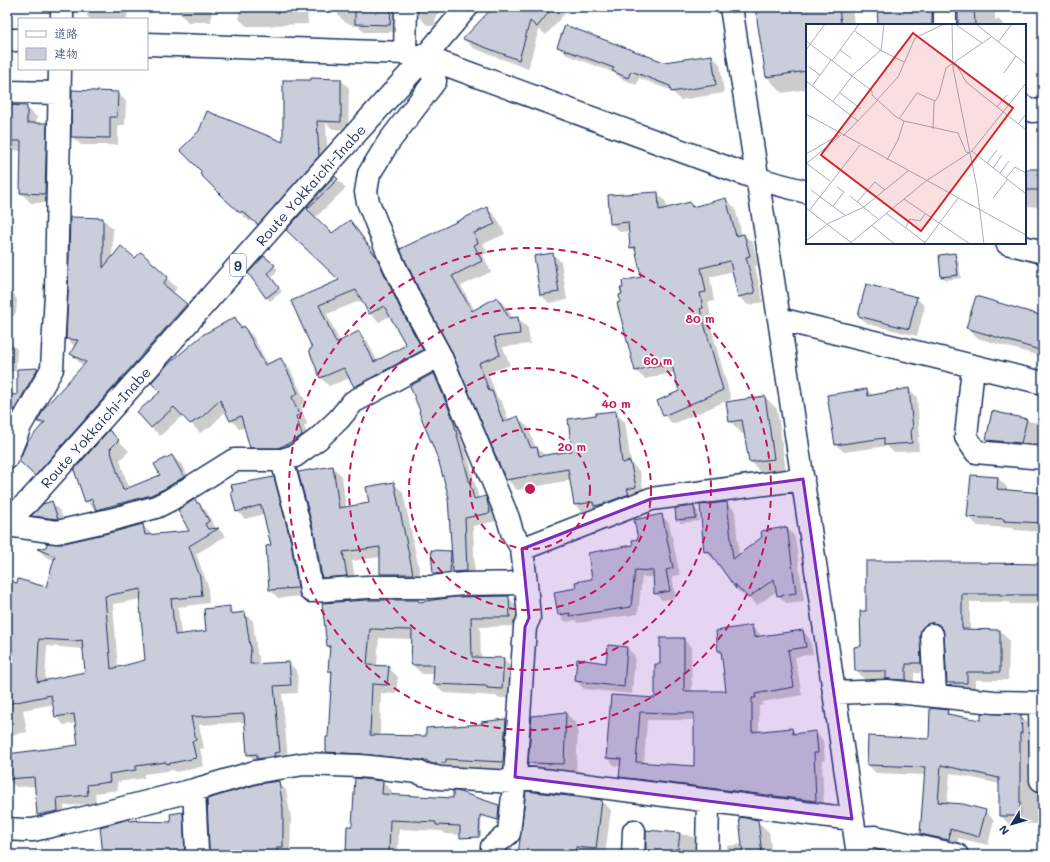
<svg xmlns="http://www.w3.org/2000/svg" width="1050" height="862" font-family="Mali,'Klee One',sans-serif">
<rect width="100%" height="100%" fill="#fff"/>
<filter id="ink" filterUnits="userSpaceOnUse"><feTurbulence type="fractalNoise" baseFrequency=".025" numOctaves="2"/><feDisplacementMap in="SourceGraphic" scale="8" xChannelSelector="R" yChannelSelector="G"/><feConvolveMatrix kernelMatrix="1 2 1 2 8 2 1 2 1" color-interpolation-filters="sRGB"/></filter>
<g filter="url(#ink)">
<path fill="#0003" fill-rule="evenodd" d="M87,7h41l-1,12h-37l-3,-3z
M180,7h32l-1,15h-23l-8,-8z
M239,7h68l1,17 -36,1 1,1h-26l-8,-7z
M338,7h67l-7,25h-34l-6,-6h-5l-2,-2 -5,-1 -8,-8z
M420,7h19v8h-3l-1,11 -8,-1 -8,-8z
M502,7h61l-2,2 4,4 -19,22 -7,-6 -11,40 -55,-21 -9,-9z
M756,7h96l2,18h-47v64l-25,4 -15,-16z
M878,7h65l-3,18h-61z
M958,7h37v12l4,1 6,5h-47z
M558,47l106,16 48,-7 8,8 4,29 -44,7 -8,-9 -33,-13 -2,7 -15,-6 -7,-6 -48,-18z
M341,80l8,8 -1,42 -15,-1 -7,-6 2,43 -60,68 -16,-14 -2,2 -19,-18 53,-61v-62z
M117,93l9,8 -1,24h-7v20h-37l-9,-8z
M7,106l19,1 11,10 -1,7h10l10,10 -1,69h-24l-10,-10v-42l-9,-1 -5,-3z
M1043,170v37l-18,-1v-32h3z
M335,177l11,11 -31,30 17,16 17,-12 10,9 27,37 45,91 -67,37 -9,-9 -5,-9 -21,8 -9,-9 -6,-28 -21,-48 47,-21 -53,-50zM362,300l7,13 10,9 11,-6 17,29 -30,16 -9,-19 -9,-10 -19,10 -13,-28z
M657,193l9,9 1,7 23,-6 4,4 32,-8 9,9 7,27h2l9,8 5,22 -3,1 8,36 -15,3 -9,-8 -6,-26 -23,6 4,24 -6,1 3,15h-3l23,82 -58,25 -9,-9 16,-23 -5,-20 -30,7 -9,-8 -15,-68 2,-8 19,-18 -5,-24 -6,-6 -1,-16 -10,1 -9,-9zM676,360v2l-35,9v-2z
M487,208l10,10 8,16 -22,10 5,9 -5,2 8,17 -30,14 14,25 22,-13 10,10 6,11 5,-1 10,10 2,16 -27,3 7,18 -22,8 9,24 5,5 7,19 8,-4 11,10 8,21h1l9,8 27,-4 24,-36 18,-4 10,10 6,41 9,9 5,25 -60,18 -10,-10 -4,-25 -54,10 -10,-11 -55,-129 -29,-54z
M71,218l32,1 10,10 -1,29 23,2 6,-6 36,34 -4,5 24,22 -152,170 -14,-14 12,-44 -5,-5 47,-57 -4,-1 -10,-10 4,-7 -8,-8z
M553,254l8,8 6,38 -18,3 -8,-8z
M954,254l4,4 3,20 -15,2 -4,-4z
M274,266l4,4 -7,7 11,15 -12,9 -4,-4 -17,-24z
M7,288l8,7v2l2,2 -1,14h-1l-1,3h-7z
M916,298l9,8 -8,30 -49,-12 -9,-8z
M1043,317v40l-66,-19 -10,-10z
M235,319l18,17 15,29 12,-5 10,9 16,33 -5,4 6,18 -3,2 7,18 -51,12 -9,-9 -6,-20 -5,2 -9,-9 -5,-9 -15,15 -11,7 -17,-18 -23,21 -9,-9 10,-35z
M7,339l10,10 -1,21 21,-1 11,11 -41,51v-36l11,1v-25h-11z
M434,374l8,8 19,46 18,71 6,-2 8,9 4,15 -24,5 2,53 -29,7 -12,-12 16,-22 3,2 -3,-56z
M909,389l8,8 3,40h-2l1,14 -26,1 -6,-6 -43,6 -9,-8 32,-54 6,6z
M765,397l12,12 9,62 -24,3 -12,-13 -5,-28 -3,1 -12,-13z
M993,413l50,11v30l-47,-4 -9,-10z
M109,431l20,20 -9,9 9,29 32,-13 11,-20 11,10 11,22 -97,24 -11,-11z
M333,467l9,9 4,32 25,-4 22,-21 10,9 19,91h-31l-10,-9v-17l-29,4 4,24 -24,2 -9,-10z
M997,477l10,10v4l36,3v38l-28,-2 -2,-2 -35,-2 -10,-10z
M273,478l9,8 24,110 -28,2 -8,-8 2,-44 -8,-32 -19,5 -8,-8z
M195,500l12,12 9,17h2l8,7 -30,18 12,32 1,17 -31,4 3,28 26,-3 22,-24 7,6 8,-1 9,8 4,33 2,2v8l30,-1 8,8 1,22 -16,1 6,66 -31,3 -9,-9 -2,-32 -47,3 5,23 -4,1 4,17 -28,6 -2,-2 -30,4v4l-27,4 1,8 -23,3 1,10 -32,3 2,14 -20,2 -8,-8 -2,-28 -20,1 -8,-8 -1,-24 73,-9 -4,-23 -12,2 -8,-8 -2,-13 -31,6 4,22 -20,4v-61l4,-1 2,-20 -6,-1v-72l11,3 29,4 7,-28 -8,-3 -7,-7 103,-25 9,8v2l40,-3zM141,599l6,62 -29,7 -5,-64zM47,646l37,3 2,24 -41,8z
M52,503l8,8 6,16 -25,-3 -8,-8z
M727,503l8,8 4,44 48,-27 8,9 9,64 -18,2 -8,-8 -1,-4 -20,14 -14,-14v4l-7,-6 -20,-30h-3l-8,-8zM736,579v9l-2,-3z
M694,507l4,4 1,10 -18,2 -4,-4z
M662,516l7,7 11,52 -8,1 4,22 -14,2 -7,-7 -1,-16h-12l-4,37 -60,9 -3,-3 -9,2 -7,-7 19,-26 16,-9 40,-34 5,-7z
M927,563l116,2v39h-33l-2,-2h-38v28l30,1 9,9 -1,40h-32l-1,11h-18l-9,-9 -3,-50 -4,-1 -12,40h-9v2h-6v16l-18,-2 -8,-8h-24l-8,-9 6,-23 5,-35z
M508,597l10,10 1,19 -39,1 1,31 22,1 10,10 -2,29h-13l-2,-2 -52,-3 -10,-10 1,-9h-13l-10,-10 1,-25 -34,-1 -2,28 11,1 10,10 -2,17 -15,-1 -1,43 47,1 56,-12v-3l23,-2 10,10 -3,41 -176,-9 -10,-10 2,-14 3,-64 -3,-3 2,-23 -3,-3 90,-45 2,3z
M752,627l8,7v3l43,-6 7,8 3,15 -18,3 7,38 -40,7 1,3 -4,1v27l33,-4 5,5 18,-2 8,8 2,20 -3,1 2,48 -96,-12 -8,-8 -13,-8v13l-79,-10 -8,-8 1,-10h-6l-8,-8 5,-62 44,3 5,-34 22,-26 8,8 1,45h36l-6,-38 -3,-3zM647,720h48v47l-51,-4z
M609,646l18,2 8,8 -3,38 -48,-5 -8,-8 31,-17z
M947,711l5,5 30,5v-7l39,2 9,9 7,65 1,2 5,1v31h-34l-9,-9v-31l-50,-11 -3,31 38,7 9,9 -6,25 -30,-7 -1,11 -28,-7 -8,-8 4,-59 -49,-2 -8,-8 62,-25z
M566,713l12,13 -2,50 -34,-1 -12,-13z
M356,779l27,3 9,9v5l90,11 -1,29 -35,-2 -4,-3 -43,-2 -1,26h-52v-13h1l6,-15z
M278,782l8,8 5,28 -1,37h-78z
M602,801l9,9 -6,45h-86z
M182,813l8,8 2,34h-120v-2l31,-4 27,-27 42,1z
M757,821l12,11 2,17 4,4v2h-47l-1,-9 16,-2z
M647,832l40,3 2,1 5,1 9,9v9h-57z
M7,845l4,4v6h-4z"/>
<path fill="#caceda" stroke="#1b2f5e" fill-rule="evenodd" d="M355,7h36l-1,18 -35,-1z
M493,7h60l-16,20 -7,-6 -11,39 -56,-21z
M755,7h84l2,18h-34v46l-41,6z
M877,7h55v18h-54z
M958,7h16l1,18h-17z
M565,25l99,37 48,-7 4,30 -45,7 -1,-6 -39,-15 -3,7 -16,-7 2,-3 -57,-21z
M311,78l30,1v43l-24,-1 2,35 -61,69 -16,-14 -2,2 -21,-19h1l-20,-20 2,-2 -22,-22 19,-19 8,-20 76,31v-62h28z
M72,90l46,2 -1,25h-7v21l-39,-1z
M7,105l20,1v17h20l-2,71 -25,-1 1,-52h-14z
M1026,169h17v21h-16z
M335,176l3,3 -31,30 25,24 18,-13 27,38 23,50 23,42 -69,37 -10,-19 -24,10 -11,-28 3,-2 -21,-47 48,-21 -53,-50zM356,290l13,24 15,-8 22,39 -32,17 -15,-31 -23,12 -17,-38z
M658,192l1,18 31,-8 2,5 34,-9 10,38 8,-2 6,22 -4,1 9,36 -17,4 -8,-36 -29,7 5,24 -6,1 3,15 -3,1 23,81 -60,26 -6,-15 22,-10 -8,-29 -36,9 -18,-68 3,-1 -1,-7 3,-1 -2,-6h3l-1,-7 19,-4 -6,-30 -5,1 -2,-26 -18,2 -2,-29z
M487,207l8,17 -21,9 4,10 -4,2 8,16 -30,15 20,35 25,-14 12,21 9,-1 2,17 -26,3 6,18 -21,8 10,28h3l11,31 15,-6 13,32 6,-1 2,9 33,-5 -4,-32 28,-4v-2l20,-2 6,52 8,-2 6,26 -9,2 2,5 -26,10 -9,2 -1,-4 -19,3 -6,-36 -62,11 -55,-130 -29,-54 -22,-47z
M70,217l33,1v50l18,-22 14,12 6,-6 27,25 -5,7 24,20 -152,172 -16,-15 8,-19 18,-20h-8l8,-15 41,-45 -16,-8 8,-14 -12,-1 2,-46z
M553,253l6,39 -19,3 -6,-39z
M955,253l3,22 -17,2 -2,-22z
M264,256l11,9 -7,8 11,15 -13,10 -18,-25z
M866,284l51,13 -8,32 -51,-13z
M976,296l67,20v35l-77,-23z
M235,317l6,11 3,-2 21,39 16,-7 17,35 -6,4 7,18 -3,1 6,19 -8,6 -16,7h-28l-9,-32 -11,5 -10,-21 -18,17 -12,7 -16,-17 -23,21 -14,-16 23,-20 -9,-9 16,-18 37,-31z
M38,368l-30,53h-1v-27l10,1v-26z
M434,373l19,46 21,80 12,-3 4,17 -25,5 2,53 -14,1 -5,-74h1l-11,-39 -19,-47 1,-1 -10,-25z
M909,388l4,41h-2l1,14 -28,2v-7l-49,7 -8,-50 40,-6 1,7z
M765,396l9,63 -25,3 -7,-42 -13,2 -3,-20z
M992,411l35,8 -6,24 -35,-3z
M109,430l10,10 -9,9 13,41 37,-15 -6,-11 18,-9 12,22 -20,12 -13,6 -55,15 -4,-11 -7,3 -11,-32z
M333,466l6,42 30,-5 -3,-16 28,-5 19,92h-33v-27l-37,5 4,24 -25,2 -7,-42 -17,-64z
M971,475l27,2 -1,12 46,4v30l-39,-2v-2l-37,-2z
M274,477l17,65 7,46 -29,2 -3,-44 5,-1 -10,-40 -25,7 -5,-20 2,-1 -2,-6z
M195,499l2,4h2l10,18 -4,3 3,5 11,-1 -30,18 11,31 2,19 -31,3 4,36 31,-4 -2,-22 26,-3v8l15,-2 5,34h1l-1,18 39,-2 2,23 -17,1 6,66 -6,1 1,3 -18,3v-5l-10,1 -3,-41 -53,3 5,23 -4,1 4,17 -29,6 -1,-2 -30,4v4l-27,4 1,8 -23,3 1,10 -31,3 1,13 -21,4 -3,-38 -27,2v-25l71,-9 -4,-31 -19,3 -4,-22 -44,9v-30l3,-1 2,-25 -5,-1v-67l10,3 1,-4 28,8 9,-31 -18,-7 9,-2 1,-4 13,1 57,-13 26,-7 2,11 44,-4 -11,-21zM141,589l-1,17 5,54 -34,9 -6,-73zM39,639l36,2 7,-1 3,32 -48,10z
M52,501l6,18 -27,-3 12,-12z
M727,502l6,57 29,-22 -1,-6 26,-4 9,66 -19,3 -3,-17 -26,19 -13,-14 1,5 -27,-38 -5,1 -4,-47z
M694,506l2,12 -20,2 -1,-12z
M662,514l11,54 -7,2 4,21 -16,3 -1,-23 -18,-1 -4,37 -61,9v-3l-12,2 -4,-23 22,-4 -1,-6 17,-3 -4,-26 45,-8 -1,-5 6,-1 -4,-19z
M431,550l20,1 -1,22 -17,1z
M866,561h60v1h54v1l63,1v31h-43v-1h-38v35l38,1v42h-33v11h-20l-3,-49 -1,-5 -5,-5 -7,-1 -6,2 -4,5 -1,6 1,27h-9v1h-6v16l-20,-1v-8h-31l-1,-24 7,-1 -1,-35h6z
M509,596l1,21h-39l1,40 32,1 -2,31 -15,-1v-2l-54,-2 1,-19h-23l1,-35 -42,-1 -3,36 22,1 -2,19 -15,-1 -2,51 56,1v-8l56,-4 -1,-2 25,-3 -3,43 -57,-3v4l-13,1 -5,-2v-1l-9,-1 -58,-6 -35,-2v-15h2l4,-66h-4l2,-25h-3l-5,-43 45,-3h51l1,2 36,-5z
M752,625l2,12 49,-7 3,17 -18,3 6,37 -39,7 1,4h-4v34l40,-4 1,6 23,-3 2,22h-4l2,48 -197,-24 2,-18 -15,-1 5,-63 44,3v-34h5v-26h24v53h42l-5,-40h-3l-2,-20zM640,712l32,1h22v53l-58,-4z
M608,645l19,2 -3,40 -49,-6 2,-22 29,4z
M930,708l18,2 -1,4 34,6v-7l40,2 1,18h-2v83h-21v-38l-58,-13 -3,37 25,2 23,6 -7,27 -29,-8 -1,11 -29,-6 3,-39 2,-28 -58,-2 1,-29 61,3z
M566,712l-2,52 -36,-1 4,-47z
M355,778l28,3 -1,13 71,4v-7h4l42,14 -1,15 -18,-5 -1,22 -19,1v-12l-24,-1v-3l-46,-2 -1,35h-43l1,-29h5z
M279,781l4,28v38h-6v8h-66l-2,-7 -2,-49 51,-15z
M526,791l76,9 -6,49 -20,-2 -1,8h-57z
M183,812l2,43h-82l-3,-28 29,-8 1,2 7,-1v1l34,1 -1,-8z
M739,817l19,3 4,35h-19z
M646,830l34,3 -2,16h-3v6h-29z"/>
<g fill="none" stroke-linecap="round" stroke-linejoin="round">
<g stroke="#1b2f5e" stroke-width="25">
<path id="minor" d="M731,7l48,312 79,536
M945,7v18
M62,19v-12
M7,40h12
M147,44l258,9 20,4 333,122 49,13
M405,53l1,-46
M425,57l10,24 -47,62 -19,31 -3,18 2,10 19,48 24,52 29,53 35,83 33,80 4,14 10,17 4,34 3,35 -4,9 -10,150 -6,56 -17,14v8
M7,92l52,1
M1025,107l7,4 11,-1
M1007,243l36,9
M779,319l264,64
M973,366l-7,71 10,15 67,6
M7,458l13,-32 32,-57 4,-76 4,-224
M282,460l21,79 8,52 56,-4h64l33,-3 62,-1
M7,525l50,7 57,-13 42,-12 14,-7 64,-40h48l13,-4 23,-17 21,-20 14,-17 87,-47
M522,549l129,-50 152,-20
M932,635l3,61
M834,693l53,-2 107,11 49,1
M1040,704l1,76
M515,777l54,6 283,36
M194,790l3,61 2,4
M7,829l16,1h10l31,-7 130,-33 61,-18 49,-8 56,2 58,6 4,2 18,4 74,4
M856,838l19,-1 82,18
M633,855l1,-24
M707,855l1,-54"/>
</g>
<g stroke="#1b2f5e" stroke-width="25">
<g id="major">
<path id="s1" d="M7,521l22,-20 134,-150 140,-159 122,-135 42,-50"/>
</g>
</g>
<use href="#minor" stroke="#fff" stroke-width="22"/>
<use href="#major" stroke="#fff" stroke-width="22"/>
</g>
</g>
<path fill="#7b2cbf" fill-opacity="0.2" stroke="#7b2cbf" stroke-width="3" stroke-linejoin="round" d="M803,479l49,340 -337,-42 10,-150 4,-9 -7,-69 129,-50z"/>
<g fill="none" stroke="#c2185b" stroke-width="2" stroke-dasharray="7 5">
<circle cx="530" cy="489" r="60"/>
<circle cx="530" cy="489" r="121"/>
<circle cx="530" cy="489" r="181"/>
<circle cx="530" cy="489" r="241"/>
</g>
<g text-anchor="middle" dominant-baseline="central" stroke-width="4" stroke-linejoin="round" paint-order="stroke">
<rect fill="#fff" stroke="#5f6d8e" stroke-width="1" x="230" y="254" width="16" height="22" rx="3"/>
<g font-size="13" font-weight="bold" fill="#1b2f5e">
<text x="238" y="265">9</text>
</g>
<g font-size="14" fill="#1b2f5e" stroke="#fff">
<text stroke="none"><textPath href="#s1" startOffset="453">Route Yokkaichi-Inabe</textPath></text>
<text stroke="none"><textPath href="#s1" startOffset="129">Route Yokkaichi-Inabe</textPath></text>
</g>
</g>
<g transform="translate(806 24)">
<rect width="220" height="220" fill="#fff"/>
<path fill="none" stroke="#a4acbf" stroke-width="1" d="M146,0l1,44 24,120 7,56M149,0l27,19M170,0l50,40M49,7l25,19 24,12M0,17l66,50v4l23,21 9,5 54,12 8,19 4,1M192,18l14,-18M0,26l19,-26M34,26l11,8M75,27l3,-27M26,37l27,-37M149,38l11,20 60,48M3,43l11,8M198,49l12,-17M0,57l52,40M6,62l19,-26M34,69l21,16M71,76l21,-23 17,-39 29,-14M27,77l20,-26 28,-25M191,83l10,-12M0,90l220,121M93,95l18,-26 18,8M212,100l8,-10M127,105l1,-26 5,-8 7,-27 45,-31M37,112l35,-36M166,127l54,43M0,130l33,-19M81,136l11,-20 6,-19M0,139l24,18M181,139l10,-13M0,140l35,-29M187,144l9,-13M194,149l9,-12M200,154l9,-11 11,6M5,166l35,26M44,172l28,23M187,174l15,-19M98,175l66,45M51,178l18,-20 10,8M27,182l11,-14 -7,-5M0,184l47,36M3,187l51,-66M80,189l41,31M65,201l24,19M100,203l4,-8 10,2 5,-7M0,217l23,-18 35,-16 44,-36M43,220l77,-63 46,-30 54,-68M118,220l34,-46"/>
<path fill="#d62828" fill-opacity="0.15" stroke="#d62828" stroke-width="2" d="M107,9l100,75 -92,123 -100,-76z"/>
<rect width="220" height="220" fill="none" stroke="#1b2f5e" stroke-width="2"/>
</g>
<circle cx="530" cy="489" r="6" fill="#c2185b" stroke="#fff" stroke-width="2"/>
<g font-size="12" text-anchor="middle" font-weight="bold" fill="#c2185b" stroke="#fff" stroke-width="4" stroke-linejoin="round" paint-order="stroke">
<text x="700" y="323">80 m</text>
<text x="658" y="365">60 m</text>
<text x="616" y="408">40 m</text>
<text x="572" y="451">20 m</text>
</g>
<rect width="1050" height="862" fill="none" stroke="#fff" stroke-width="24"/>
<rect x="12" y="12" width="1026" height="838" fill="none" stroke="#1b2f5e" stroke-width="1.5" filter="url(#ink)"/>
<rect x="18" y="18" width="130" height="52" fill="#ffffff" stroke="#a4acbf"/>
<rect x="26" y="31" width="20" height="6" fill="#ffffff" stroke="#a4acbf"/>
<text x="54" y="38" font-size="12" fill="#1b2f5e">道路</text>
<rect x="26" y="48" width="20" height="12" fill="#caceda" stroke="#a4acbf"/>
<text x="54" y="58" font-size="12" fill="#1b2f5e">建物</text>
<g transform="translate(1012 824) rotate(233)" stroke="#ffffff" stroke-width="3" paint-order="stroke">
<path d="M0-3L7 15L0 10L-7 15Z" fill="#1b2f5e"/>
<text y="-6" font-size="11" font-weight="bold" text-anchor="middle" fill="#1b2f5e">N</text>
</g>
</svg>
